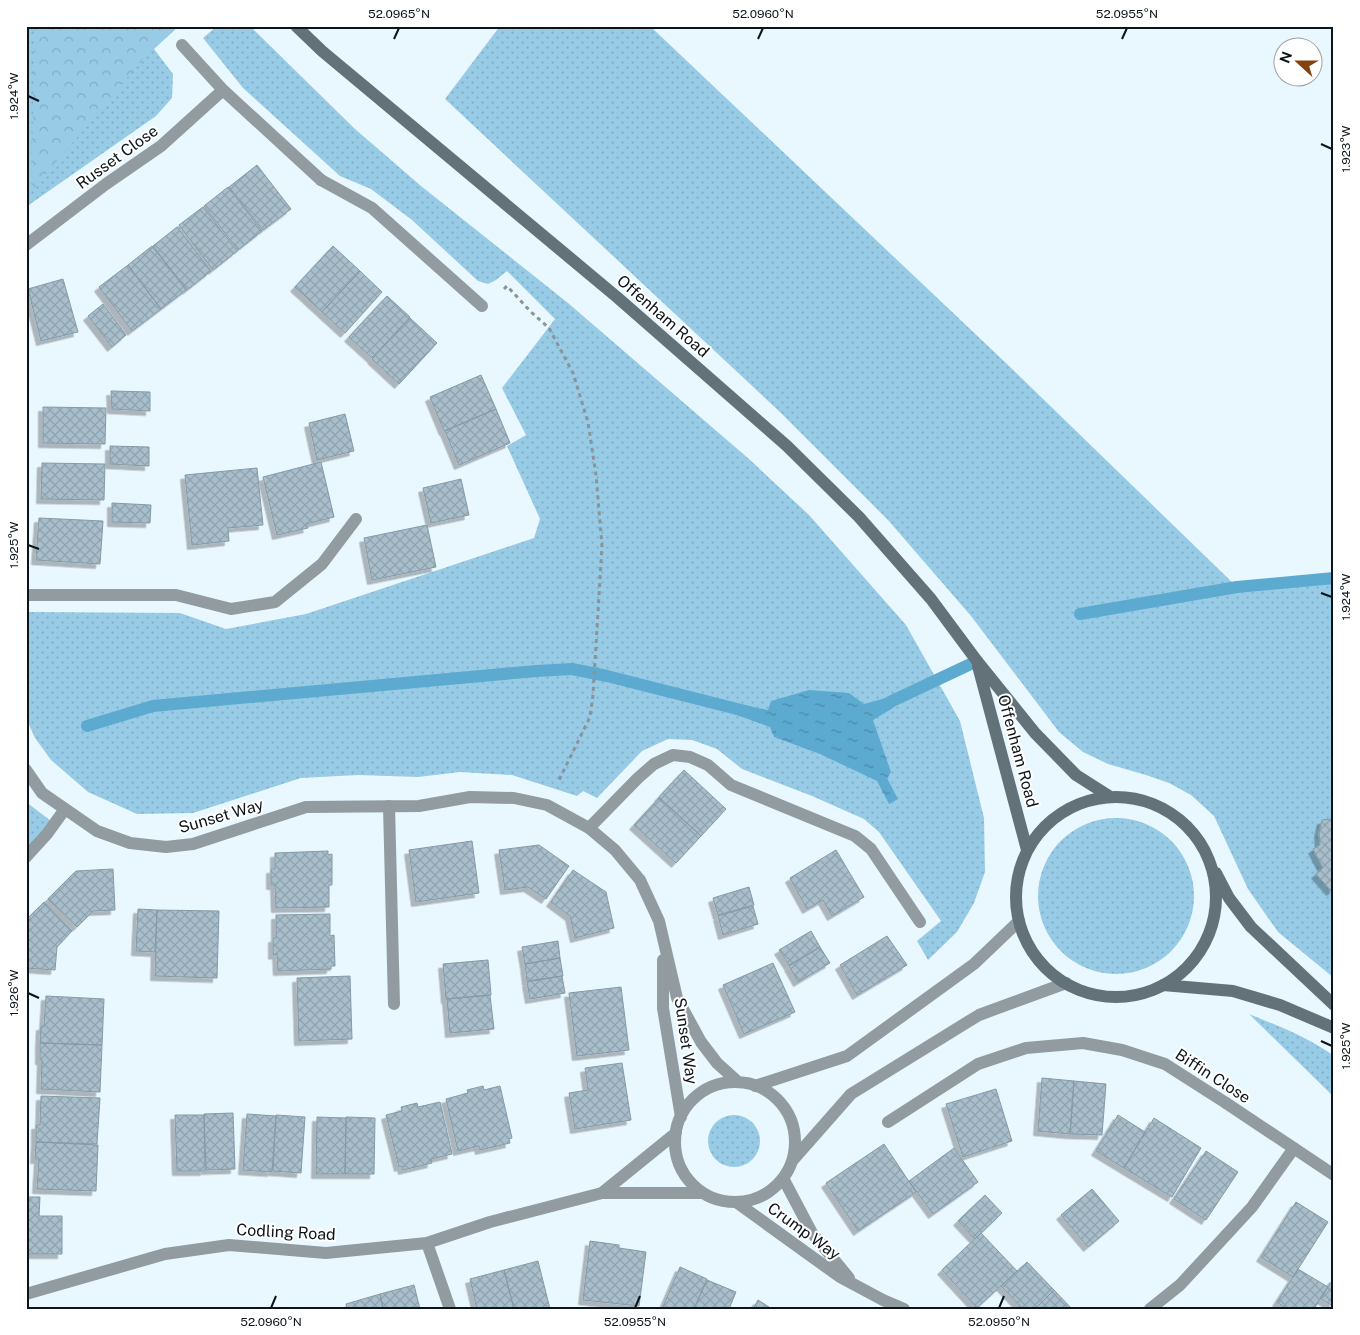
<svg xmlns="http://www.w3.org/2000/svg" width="1360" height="1335" font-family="'Public Sans',sans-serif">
<defs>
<pattern id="grass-dots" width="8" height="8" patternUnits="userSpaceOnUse" patternTransform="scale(1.25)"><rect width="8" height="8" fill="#98cbe6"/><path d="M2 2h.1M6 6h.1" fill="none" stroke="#82adc5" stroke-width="1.8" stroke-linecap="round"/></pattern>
<pattern id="park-crowns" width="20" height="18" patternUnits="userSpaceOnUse" patternTransform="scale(1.25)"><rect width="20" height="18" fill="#98cbe6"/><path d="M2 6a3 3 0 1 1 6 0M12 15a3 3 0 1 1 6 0" fill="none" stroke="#82adc5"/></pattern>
<pattern id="water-ripples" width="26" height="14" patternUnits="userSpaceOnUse" patternTransform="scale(1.25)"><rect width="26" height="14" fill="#5daad1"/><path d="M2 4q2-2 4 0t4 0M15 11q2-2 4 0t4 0" fill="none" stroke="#4b89a9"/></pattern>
<pattern id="building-cross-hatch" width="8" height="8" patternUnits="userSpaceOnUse" patternTransform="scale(1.25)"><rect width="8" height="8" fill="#a8becb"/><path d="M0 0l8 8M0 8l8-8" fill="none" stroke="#8fa2ae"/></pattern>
<filter id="shadow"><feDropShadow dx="-4.5" dy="4.5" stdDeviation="0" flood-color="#0004"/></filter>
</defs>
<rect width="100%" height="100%" fill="#e9f7ff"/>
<path fill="url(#grass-dots)" d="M26,26h153l-25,23 19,25 -1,24 -16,18 -130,91z
M217,26h33l105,103 66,57 147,117 181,156 60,56 97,110 54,96 24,97 1,54 -11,31 -17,29 -29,28 -11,-19 24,-20 -62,-89 -15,-13 -52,-23 -70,-27 -25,-20 -25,-9 -24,-1 -26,12 -45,47 -14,-7 -6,5 -65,-21 -52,-3 -42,5 -60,-2 -57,3 -108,35 -56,1 -49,-22 -37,-32 -16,-22 -9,-20v-106l154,1 46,16 80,-15 228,-76 6,-19 -33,-73 19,-11 -24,-47 53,-69 -48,-48 -11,9 -8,4 -10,-3 -66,-61 -41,-31 -31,-13 -97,-88 -40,-50z
M500,26h150l357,338 230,223 97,-9v400l-56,-46 -30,-43 -34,-73 -23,-21 -22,-12 -23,-8 -38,-11 -25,-12 -24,-20 -88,-116 -83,-96 -107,-107 -336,-314z
M26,802l29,22 -29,33z
M1038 896a78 78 0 1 1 156 0a78 78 0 1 1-156 0Z
M1249,1014c29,12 59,23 85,42v41z
M708 1141a26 26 0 1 1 52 0a26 26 0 1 1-52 0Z"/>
<path fill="url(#park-crowns)" d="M35,26h136l-140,166z"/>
<path fill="url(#water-ripples)" d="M809,690l40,3 15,11 22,-6 7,10 -20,12 18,52 -4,6 11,21 -9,5 -12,-23 -57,-27 -46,-17 -4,-10 -39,-14 3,-10 34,7 3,-9z"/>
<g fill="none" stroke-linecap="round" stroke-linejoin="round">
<path stroke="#5daad1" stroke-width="12" d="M1080,614l157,-27 97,-9
M876,710l14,-8 87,-41
M87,726l66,-20 383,-35 36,-2 35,7 142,36"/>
</g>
<path fill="url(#building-cross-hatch)" stroke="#849aa6" filter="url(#shadow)" d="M257,165l34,44 -28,21 -34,-43z
M228,187l34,44 -24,19 -34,-44z
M203,207l34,44 -24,19 -34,-45z
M177,227l34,44 -24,19 -34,-44z
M152,246l34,44 -25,19 -33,-44z
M333,246l27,25 -38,41 -27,-25z
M128,265l33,44 -29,22 -33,-44z
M360,271l22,21 -37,41 -23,-21z
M63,279l15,53 -37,9 -13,-52z
M387,296l23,21 -38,41 -23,-21z
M103,304l23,31 -14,12 -24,-31z
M410,318l27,25 -38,41 -27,-25z
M481,375l15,34 -52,22 -14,-34z
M111,391l39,1v19l-38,-2z
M43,407l63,1 -1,36 -62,-1z
M496,409l14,34 -51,22 -14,-34z
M345,414l9,37 -37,9 -8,-37z
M110,446l39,1v19l-39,-2z
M321,462l13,55 -28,7 2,4 -31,7 -14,-58z
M42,463l63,1 -1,36 -63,-1z
M257,468l6,57 -35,3 1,13 -37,4 -7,-70z
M461,479l8,36 -38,8 -8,-35z
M112,503l39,2 -1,18 -38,-1z
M39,518l64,3 -3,43 -64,-4z
M427,525l9,42 -64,13 -8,-42z
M684,770l42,39 -25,27 -42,-39z
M659,798l42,38 -25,27 -42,-38z
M1334,819v70l-3,2 -15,-17 7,-6 -10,-19 7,-4 -1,-12 3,-13z
M472,841l7,52 -63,9 -7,-52z
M539,845l30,21 -23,33 -18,-12 -23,3 -6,-40z
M836,850l28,47 -32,19 -9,-16 -16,9 -17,-31z
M328,851v4l4,-1v31h-3v22l-53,1 -1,-23h-4v-16h4v-16z
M113,869l2,41 -22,1 -16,16 -29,-28 28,-28z
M573,870l33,22 8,36 -39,10 -5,-22 -19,-14z
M749,887l5,18 -36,10 -5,-17z
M44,902l28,29 -15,16 -2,23 -29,-2v-48z
M753,906l5,18 -35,11 -5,-19z
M138,909l19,1 -2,42 -19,-1z
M157,910l62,1 -2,67 -62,-2z
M330,914v22l4,-1 1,31h-4v3l-53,2 -1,-17 -4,1v-17h3v-23z
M811,931l9,16 -31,18 -10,-15z
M887,936l20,29 -50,30 -17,-30z
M558,941l2,17 -35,6 -3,-17z
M820,947l10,16 -32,19 -9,-16z
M560,958l3,18 -36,5 -2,-17z
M488,960l3,35 -45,4 -3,-35z
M773,963l22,49 -51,22 -21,-49z
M350,976l2,63 -53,2 -2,-63z
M562,976l3,17 -35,6 -3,-17z
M621,987l8,63 -52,6 -8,-63z
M490,995l4,34 -44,4 -3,-34z
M46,996l58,3 -2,46 -62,-2 1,-17h3z
M40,1043l62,2 -2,47 -59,-3 1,-29h-2z
M622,1063l9,57 -56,9 -6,-36 19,-3 -3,-22z
M1042,1078l32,3 -4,53 -32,-3z
M1074,1081l32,3 -4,51 -32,-1z
M483,1086l1,4 16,-4 12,52 -3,1 1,4 -30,7 -1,-4 -21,5 -12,-52 22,-6 -1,-3z
M996,1089l16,52 -49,16 -17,-53z
M41,1096l59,2 -3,46 -61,-2v-17h4z
M440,1102l12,52 -21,5 1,4 -29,7 -1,-4 -3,1 -13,-52 16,-4 -1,-4 16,-4 1,4z
M233,1113l2,56 -29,1 -2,-56z
M247,1114l29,2 -4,56 -29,-2z
M175,1115h29l1,56h-28z
M276,1115l29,2 -4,56 -28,-2z
M1118,1115l27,17 -21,36 -28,-17z
M317,1117l29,1 -1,56h-29z
M346,1117l29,1 -1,56h-29z
M1154,1118l47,30 -29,49 -48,-29z
M36,1142l62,3 -2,46 -59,-2 2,-30h-4z
M884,1144l32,48 -58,39 -32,-48z
M954,1148l24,34 -45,32 -24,-33z
M1206,1151l32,21 -32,48 -32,-21z
M1092,1189l27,32 -31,26 -27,-32z
M985,1195l17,18 -27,26 -17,-18z
M26,1197h14l-1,19h23v38h-36z
M1296,1202l32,20 -35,55 -32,-20z
M981,1233l36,38 -40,37 -35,-38z
M590,1241l29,4v3l27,4 -7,54 -56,-6z
M538,1261l12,48h-36l-10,-39z
M1027,1262l27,28 -19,19h-12l-22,-23z
M680,1267l27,12 -13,30h-32z
M1298,1269l30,18 -14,22h-27l-10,-7z
M504,1270l10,39h-37l-7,-30z
M1334,1278v29l-14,-9z
M707,1280l29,12 -7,17h-35z
M414,1285l6,24h-37l-3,-15z
M1054,1290l18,19h-37z
M380,1294l3,15h-36l-1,-5z
M758,1300l14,9h-19z"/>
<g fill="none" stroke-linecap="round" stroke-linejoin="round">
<path stroke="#88939a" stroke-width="3" stroke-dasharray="4 4" stroke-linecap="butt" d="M504,289l3,-3 24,26 18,16 24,45 15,49 8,53 6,71 -9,149 -3,22 -31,63"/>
<path stroke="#919ba0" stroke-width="12" d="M321,180l51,28 110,98
M26,595h150l55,14 44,-7 47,-38 34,-45
M389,806l5,198
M589,828l49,-50 16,-14 19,-9 17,2 18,8 23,20 124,51 16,13 49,73
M888,1122l90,-58 48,-16 57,-5 39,7 43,14 61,39"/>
<path stroke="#919ba0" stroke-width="12" d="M223,90l98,90
M26,245l80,-61 55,-38 62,-56 -41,-45
M26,770l16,23 55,38 33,12 36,4 27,-3 113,-37 113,-1 51,-9 44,1 33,7 42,23 26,22 25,30 19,41 18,77 24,44 16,21 21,19
M26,857l21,-23 18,-25
M663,960v48l18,109
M675 1142a60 60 0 1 1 120 0a60 60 0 1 1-120 0Z
M755,1086l92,-30 127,-92 45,-43
M1226,1103l108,72
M792,1161l59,-67 128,-79 87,-32
M783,1178l29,55 37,45
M602,1193l74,-60
M736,1202l104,75 43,23 21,9
M427,1243l23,66
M26,1294l139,-40 64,-9 97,8 101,-10 63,-21 112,-29h101
M1150,1309l30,-24 72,-78 42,-59"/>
<path stroke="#637178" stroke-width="12" d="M296,26l26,25 296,247 169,148 72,71 72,82 46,62 58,72 41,42 33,21
M978,666l49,184
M1016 897a100 100 0 1 1 200 0a100 100 0 1 1-200 0Z
M1216,873l13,25 22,29 83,78
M1163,985l70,6 47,14 54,23"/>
</g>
<path fill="none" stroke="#0c1419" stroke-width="2" d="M394,39l5,-11M758,39l5,-11M1122,39l5,-11M28,96l11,5M1321,144l11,5M28,545l11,4M1321,593l11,4M28,993l11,5M1321,1041l11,5M271,1308l5,-12M635,1308l5,-12M999,1308l5,-12"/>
<g text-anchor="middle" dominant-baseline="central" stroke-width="4" stroke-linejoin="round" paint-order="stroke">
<g font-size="16" fill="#0c1419" stroke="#fff">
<text transform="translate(117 157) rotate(-36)">Russet Close</text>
<text transform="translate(663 316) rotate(41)">Offenham Road</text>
<text transform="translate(1018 751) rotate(75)">Offenham Road</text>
<text transform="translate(221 816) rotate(-16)">Sunset Way</text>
<text transform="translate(686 1041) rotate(82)">Sunset Way</text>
<text transform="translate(1213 1076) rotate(33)">Biffin Close</text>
<text transform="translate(804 1231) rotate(36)">Crump Way</text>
<text transform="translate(286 1232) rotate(3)">Codling Road</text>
</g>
</g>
<rect width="1360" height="1335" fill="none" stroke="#ffffff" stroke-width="55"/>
<g transform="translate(1298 62) rotate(291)"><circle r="24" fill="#ffffff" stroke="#9ea1a3"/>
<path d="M0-4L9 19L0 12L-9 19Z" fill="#844210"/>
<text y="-8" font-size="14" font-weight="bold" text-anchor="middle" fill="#0c1419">N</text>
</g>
<rect x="28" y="28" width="1304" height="1280" fill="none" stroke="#0c1419" stroke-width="2"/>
<g font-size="12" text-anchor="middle" fill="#0c1419">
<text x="399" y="18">52.0965°N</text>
<text x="763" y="18">52.0960°N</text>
<text x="1127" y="18">52.0955°N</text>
<text transform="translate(14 96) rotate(-90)" y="4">1.924°W</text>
<text transform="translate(1346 149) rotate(-90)" y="4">1.923°W</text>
<text transform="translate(14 545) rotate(-90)" y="4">1.925°W</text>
<text transform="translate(1346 597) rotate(-90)" y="4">1.924°W</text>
<text transform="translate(14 993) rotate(-90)" y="4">1.926°W</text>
<text transform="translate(1346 1046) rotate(-90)" y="4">1.925°W</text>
<text x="271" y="1326">52.0960°N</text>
<text x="635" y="1326">52.0955°N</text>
<text x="999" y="1326">52.0950°N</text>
</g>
</svg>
